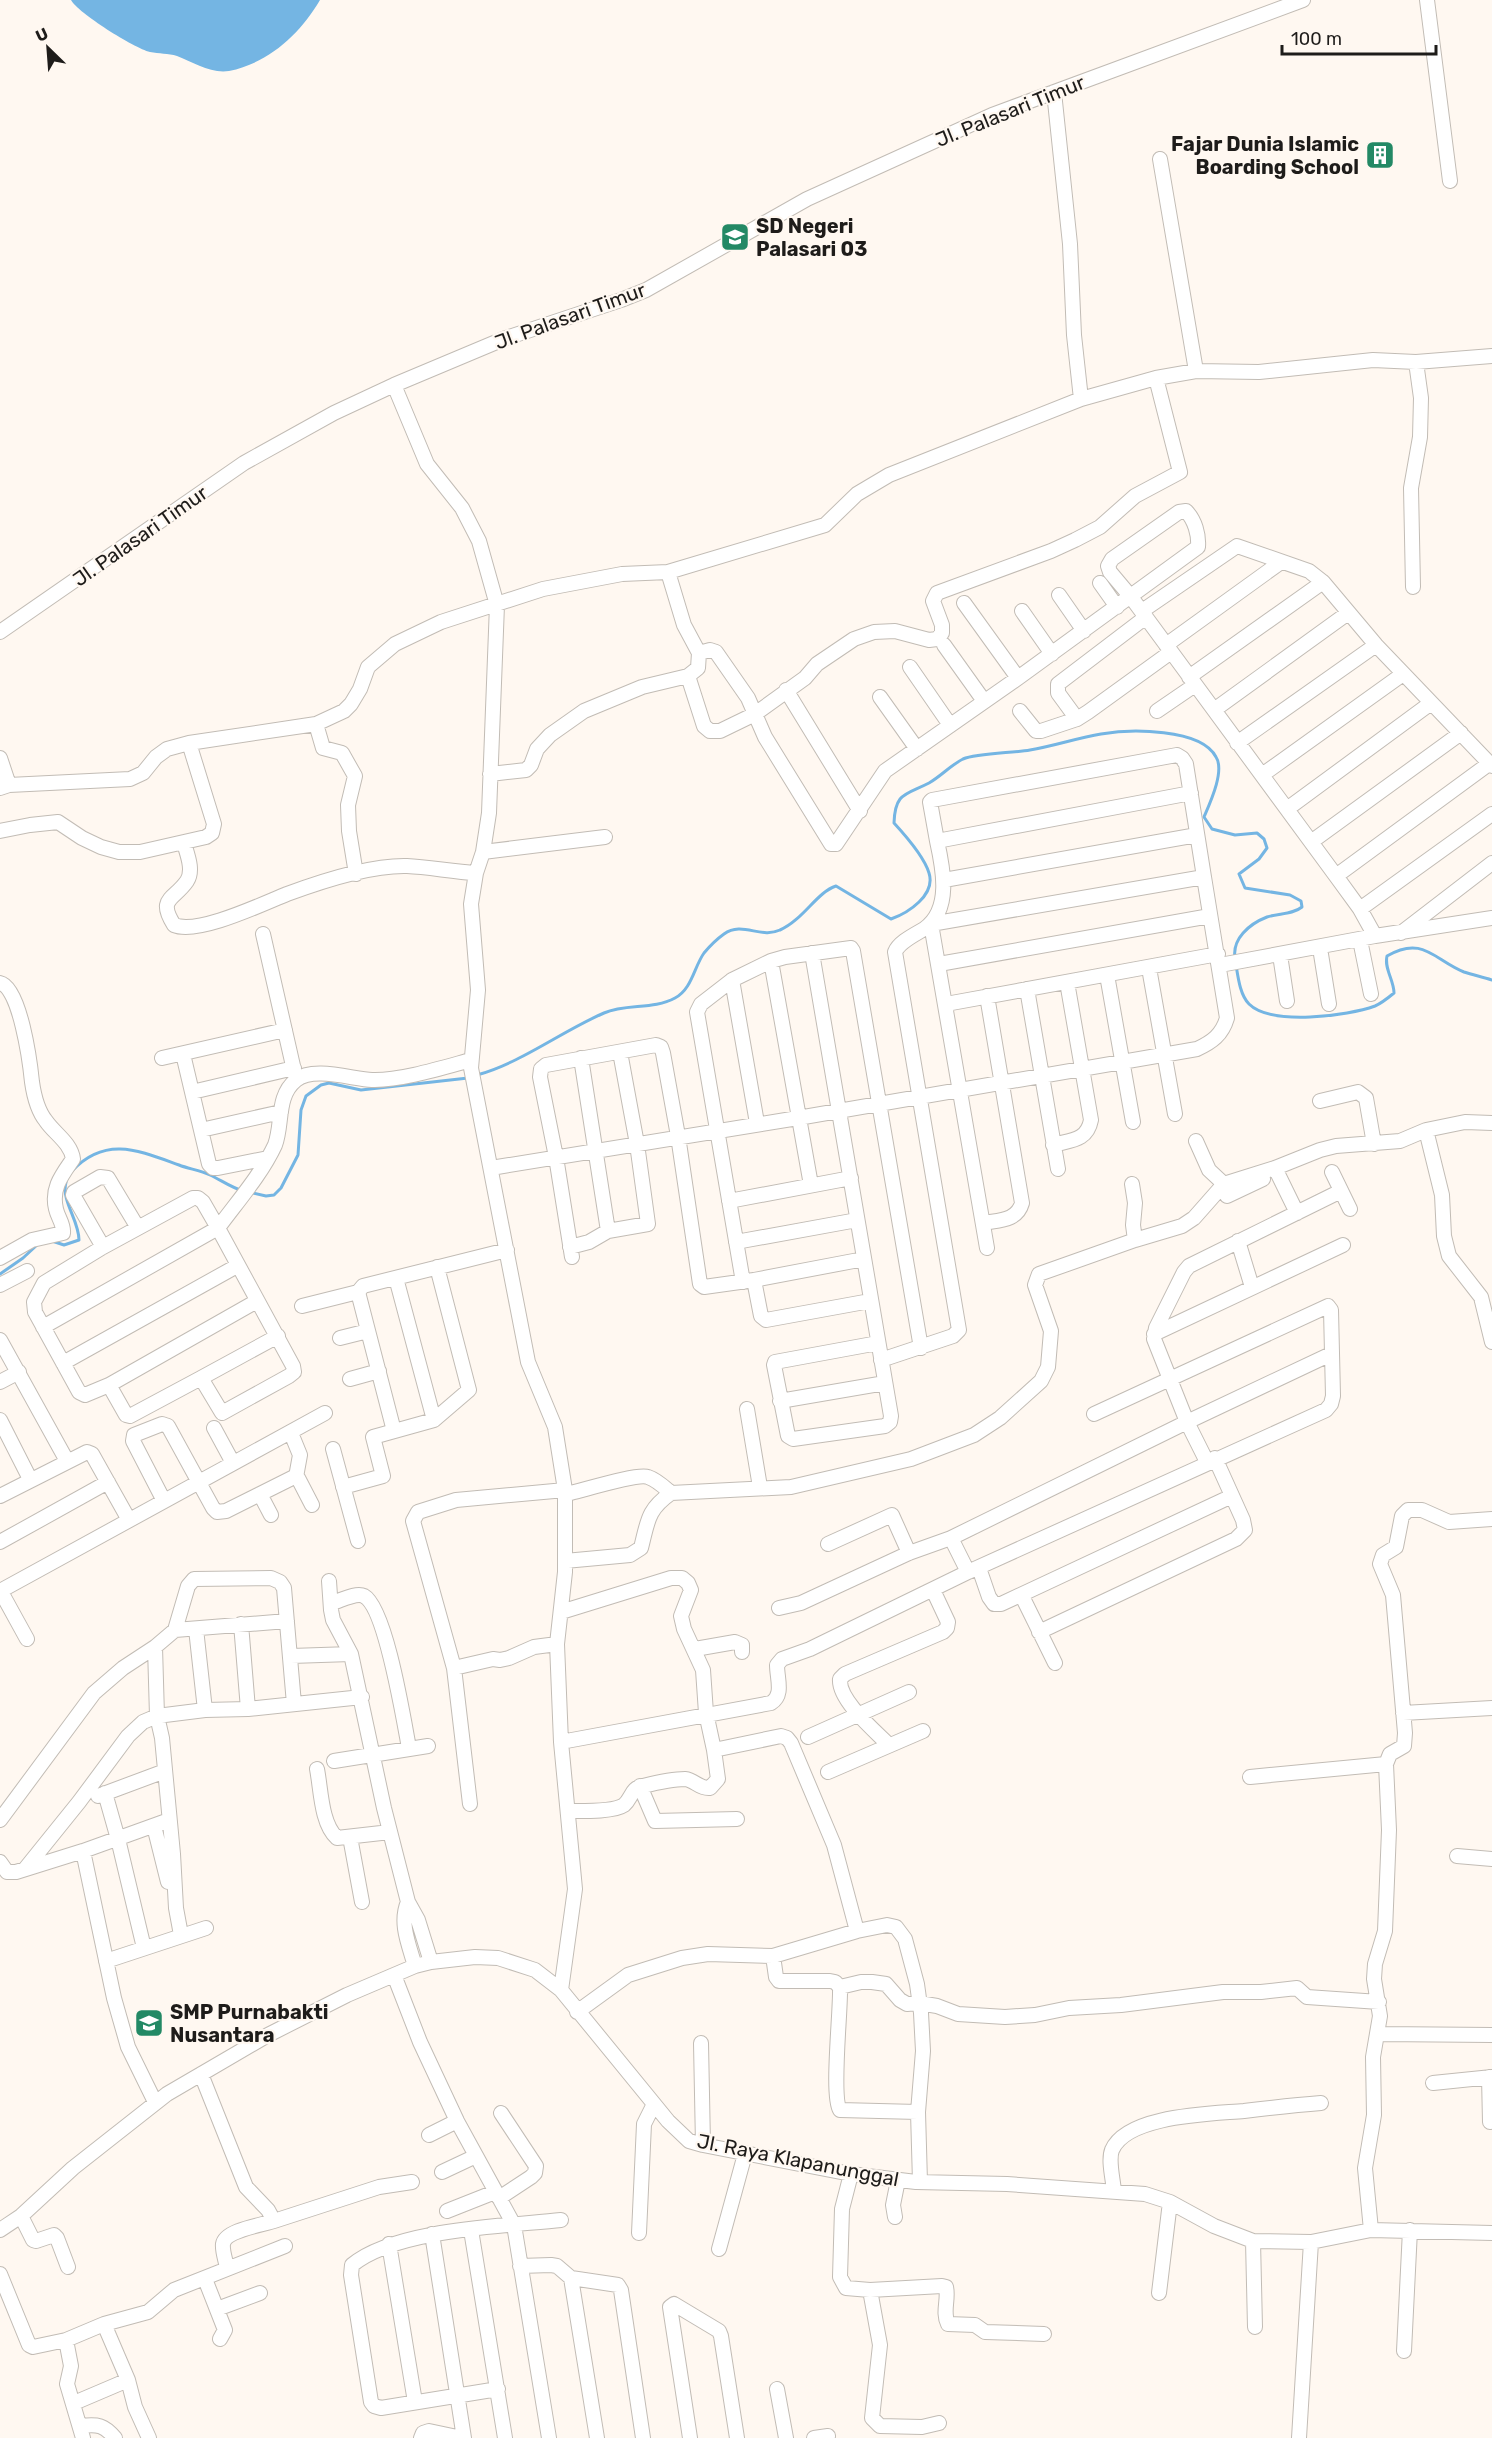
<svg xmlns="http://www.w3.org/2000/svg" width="1492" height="2438" font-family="Rubik,sans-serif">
<rect width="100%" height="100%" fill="#fff8f1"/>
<path fill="#74b5e3" d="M71,0h249c-20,34 -51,63 -91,71 -18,3 -36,-9 -52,-15 -9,-3 -18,-2 -27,-4 -16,-4 -72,-39 -79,-52z"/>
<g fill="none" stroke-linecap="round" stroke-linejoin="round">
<path stroke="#74b5e3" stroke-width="3" d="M1236,965c2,12 4,30 13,39 22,22 99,12 126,2 7,-3 13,-8 19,-13 0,-13 -10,-24 -7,-37 36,-21 47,4 77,16 9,3 19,5 28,8
M477,1075c44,-12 85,-44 127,-62 22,-10 49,-3 71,-15 17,-9 19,-31 29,-45 5,-6 13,-14 20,-19 18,-13 37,5 56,-4 23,-10 37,-38 56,-44l55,33c17,-6 45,-24 38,-46 -5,-17 -24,-38 -35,-50 1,-31 12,-28 35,-40 12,-7 22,-18 34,-24 14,-6 50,-6 67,-9 24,-4 47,-12 71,-16 29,-5 100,-6 115,23 9,14 -6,46 -12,60l8,12 23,6 22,-2 7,6 3,9 -8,11 -20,15 6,14 45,7 11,6 1,6c-10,8 -23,6 -35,10 -18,7 -35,22 -32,41
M72,1171c34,-36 68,-20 107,-6 10,4 21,5 31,10 11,5 20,12 33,16
M249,1192l17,4 8,-1 7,-7 17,-33 3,-45 5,-14 15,-11 8,-2 32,7 107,-12
M52,1241l12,4 15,-5c0,-20 -18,-39 -13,-58
M0,1274l23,-16 14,-13"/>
<g stroke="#c2bcb5" stroke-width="16">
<path id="minor" d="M1427,0l23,181
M1054,92l16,152 4,91 7,64
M1160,159l36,212
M394,385l33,79 35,44 17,33 18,64 -8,208 -6,39 -7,21 -5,31 7,86 -7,78 57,294 27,65 10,63v82l-8,72 4,98 14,147 -14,101
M1100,583l17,24
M1413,587l-2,-99 9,-51 1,-39 -5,-36
M1059,595l25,36
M964,603l54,75
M1022,611l30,43
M1142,611l95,-65 72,25 14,11 53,63 116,121
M0,632l244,-169 90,-50 60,-28 112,-47 115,-38 25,-10 161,-91 185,-84 311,-115
M944,645l40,56
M1166,645l115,-83
M699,653l11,-3 6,2 32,46 17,39 66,107h5l49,-73 133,-93 180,-131c1,-12 -3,-27 -12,-36l-7,1 -67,47 -4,7 2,6 21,25 205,279 24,33 15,27
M910,667l40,58
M688,676l16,50 6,5h10l35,-17 50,-36 12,-14 37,-25 20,-7 21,-1 34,9 8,-1 5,-6v-8l-9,-24 4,-8 114,-42 24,-11 25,-13 35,-31 45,-24 -24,-94
M1189,677l134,-95
M786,690l74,121
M880,697l37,52
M1214,710l134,-97
M1020,711l16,20h5l36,-12 11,-7 83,-60
M1157,711l38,-26
M1077,719l-19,-26v-9l88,-67
M316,724l7,24 19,5 13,23 -7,29 1,26 7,43
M1237,743l139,-98
M0,758l9,27
M490,774l36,-4 5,-5 6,-16 13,-14 34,-24 58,-24 46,-11 10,-8 1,-15 -15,-28 -16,-53
M1262,775l141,-101
M0,788l9,-3 121,-6 13,-6 13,-16 11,-8 22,-6 127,-19 28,-13 7,-7 9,-15 8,-22 27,-23 46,-22 102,-33 79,-15 46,-2 157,-47 32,-31 32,-19 192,-76 75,-21 40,-7 63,1 114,-12 43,2 76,-6
M1287,809l144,-106
M0,831l30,-6 28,-3 24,16 19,9 18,5h21l66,-15 6,-4 2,-9 -25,-81
M937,841l-7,-39 2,-2 245,-45 5,3 4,6 18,113
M1311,842l150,-109
M184,843c3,11 10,27 3,38 -13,19 -30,17 -13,44 24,10 88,-21 113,-31 35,-13 83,-29 120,-28 23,1 46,6 69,7
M483,852l122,-15
M1336,876l154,-113
M944,880l253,-45
M1360,909l132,-95
M1401,933l91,-70
M263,934l33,145
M1360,940l11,54
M1320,948l9,56
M812,953l79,463 -1,6 -5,4 -92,13 -5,-3 -14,-71 1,-3 103,-19
M1280,955l7,46
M771,961l40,224
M939,964l271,-48
M1220,965l155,-29 117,-18
M1149,968l26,146
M1107,975l26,147
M732,980l-31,24 -4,8 46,270
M0,983c20,4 30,79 32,99 2,14 5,28 14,39 8,12 25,22 27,38 -11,16 -22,29 -17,50 2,9 8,15 7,24l-31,7 -32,18
M1027,989l31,180
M946,1004l272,-50
M183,1054l26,110 4,4h5l50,-10
M162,1058l123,-28
M581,1058l27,173
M192,1092l102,-24
M1320,1101l38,-9 8,6 8,46
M757,1123l-25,-143 39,-19 14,-4 66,-9 2,3 68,397
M201,1130l80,-18
M1426,1130l39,-8 27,1
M1196,1141l13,29 15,14
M1053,1145c18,-5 34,-4 38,-25l-24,-138
M491,1168l307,-50 399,-69c15,-7 25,-14 30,-31l-23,-141 -273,47 56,324
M1275,1168l22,45
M1332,1172l18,37
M1132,1184l3,19 -2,22 2,15
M1227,1196l36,-17
M729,1201l122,-23
M984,1223c15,-3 33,-2 38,-20l-35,-207
M1238,1241l14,46
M736,1242l121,-22
M103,1247l-30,-52 1,-3 26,-15 8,1 30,50
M570,1247l19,-5 19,-11 40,-7 -11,-80 -17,-92
M572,1257l-16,-100 -16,-80 1,-8 5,-4 110,-20 5,2 2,6 15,83 22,148 4,3 50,-7 7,36 5,4 104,-19
M396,1278l38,142
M754,1280l110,-21
M0,1285l27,-14
M302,1306l56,-14
M43,1327l175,-99 -15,-26 -5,-4h-5l-90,49 -59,36 -10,19 1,10 44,80 6,3 24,-10 17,30 4,1 71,-38 21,35 67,-37 5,-4 -1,-6 -75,-138c19,-26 43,-53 57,-83 8,-21 1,-49 21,-65 17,-14 56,-1 76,0 28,1 73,-13 99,-20
M1154,1334l189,-89
M340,1338l28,-7
M0,1340l67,121
M881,1360l72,-24 6,-6 -64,-378c4,-10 19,-17 29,-23 28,-19 19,-61 13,-88l254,-48
M63,1363l174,-97
M201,1378l77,-42
M350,1379l29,-8
M0,1382l19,-10
M109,1385l148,-84
M780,1401l105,-18
M747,1409l13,78
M0,1420l30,59
M214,1428l19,35
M394,1431l-36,-139 5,-6 144,-36
M291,1433l9,22 -4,22
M333,1449l25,92
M1207,1462l-20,-40 -33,-83 2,-11 28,-56 5,-6 152,-75
M343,1487l40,-11 -10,-39 61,-17 35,-30 -32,-123
M260,1494l11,21
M566,1494c15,-3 71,-21 82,-17 9,3 16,10 23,16
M0,1496l87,-44 5,2 37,66
M164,1501l-31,-60 1,-6 28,-11 6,2 45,82 4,4 9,-1 68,-34 4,1 14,27
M951,1538l17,34
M0,1542l108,-60
M828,1544l64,-29 17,38
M565,1561l65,-6 11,-7c7,-27 6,-38 30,-55l120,-6 120,-28 63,-24 26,-17 41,-37 7,-14 3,-36 -16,-46 4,-11 96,-34 47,-14 12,-8 30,-34 51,-16 45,-18 16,-4 64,-5 26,-11 16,65 2,41 5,20 32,41 11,45
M979,1568l10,29 5,7h7l231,-108
M329,1581l2,29 2,10 18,34 33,154 24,94 10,18 13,42
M0,1590l27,49
M0,1591l325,-178
M1022,1596l33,67
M332,1603c8,-2 24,-11 32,-7 22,12 40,126 45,152
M779,1608l22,-5 108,-50 42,-15 236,-116 144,-68
M561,1612l110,-34h11l6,5 3,7 -10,26 3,13 19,41 3,43 8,37 67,-14 6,2 4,5 43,102 23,86
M241,1624l7,85
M196,1629l9,81
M175,1630l112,-9
M1039,1632l197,-93 9,-9 -2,-10 -28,-62
M155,1647l2,69 5,22 11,116 3,54 5,27
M695,1649l40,-7 7,3v7
M291,1656l60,-2
M454,1668l39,-9 7,1 9,-2 25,-11 23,-3
M1403,1713l89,-5
M808,1737l101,-45
M561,1742l210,-39c13,-8 6,-24 6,-38l5,-6 28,-10 158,-77 358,-162 5,-6 2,-8 -2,-86 -3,-4 -234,108
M889,1745c-14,-14 -51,-45 -49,-66l5,-5 98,-42 4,-4 1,-6 -15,-32
M334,1761l94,-15
M317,1769c4,20 4,55 20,69l53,-6
M828,1772l95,-41
M1250,1777l136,-13
M640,1786l15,35 82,-2
M105,1793l13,46 26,109
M98,1796l67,-25
M470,1804l-16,-136 -41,-147 5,-9 38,-12 109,-10
M568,1811c13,0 46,1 56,-6 8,-7 7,-17 19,-19 12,-3 29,-7 42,-7 10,1 14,10 25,9l8,-9 -4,-29
M0,1820l94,-127 29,-25 32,-21 20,-17 13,-44 6,-7 77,-1 9,4 4,6 10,116
M154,1826l14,56
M350,1837l12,65
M83,1851l31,147 14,49 27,55
M1457,1856l35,3
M0,1862l7,10h9l67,-21 86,-31
M25,1869l54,-67 49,-66 15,-14 14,-6 48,-6 43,-1 114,-12
M408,1902c-9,21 1,43 7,64
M773,1956l3,21 3,4h51l5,1 5,5c1,23 -9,109 0,123l78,2
M106,1961l100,-33
M394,1975l26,67 37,79 57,104 35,213
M840,1987l21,-5h11l14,2 14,16 7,4 12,-1 18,3 21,8 47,3 30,-2 34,-7 52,-3 102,-13h38l36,-4 10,9 72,5
M577,2012l51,-37 54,-17 26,-4 65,2 84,-25 30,-6 9,2 9,12 12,45 4,29 2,38 -5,61 2,70
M1379,2034l113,1
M701,2043l2,102
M201,2074l45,113 22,23 6,11c-12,4 -49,9 -51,23 -1,7 3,17 4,24
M1489,2077l1,45
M1433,2083l59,-6
M429,2135l28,-14
M442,2172l34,-16
M851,2174l-9,35 -2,68 6,11 24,2 10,55 -8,73 8,8 42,1 17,-4
M1114,2191c-1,-12 -6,-31 -2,-41 15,-35 99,-36 132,-39 25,-3 51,-6 77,-8
M499,2198l32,-21 4,-4 1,-7 -35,-53
M447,2211l48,-19
M21,2216l12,24 3,1 18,-6 3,3 11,29
M895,2217l-2,-12 5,-25
M274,2221l105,-34 33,-5
M0,2230l21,-14 52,-48 94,-74 101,-59 79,-40 68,-29 16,-4 44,-5 23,1 37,12 26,20 107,131 21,20 14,4 148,29 65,8 91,2 138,10 25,8 44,24 39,15 58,1 60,-12 121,3
M471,2230l34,208
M1371,2230l-6,-62 9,-53 -1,-58 7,-41 -6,-37 1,-15 10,-33 4,-101 -3,-66 4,-10 14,-8 1,-13 -12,-138 -13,-31 3,-9 13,-8 6,-31 6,-6h14l27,12 43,-3
M639,2233l5,-109 10,-20
M432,2234l32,204
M1253,2241l2,86
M389,2244l26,158
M719,2249l26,-95
M520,2266l31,-1 6,1 14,12 47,7 3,5 22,148
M0,2274l29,71 4,2 33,-7
M571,2278l26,160
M205,2279l20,51 -5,9
M870,2290l72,-4 4,1c3,12 -4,25 2,37l27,1 10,7 59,2
M1159,2293l11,-91
M217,2309l43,-16
M104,2324l24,56 7,27 14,31
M1404,2351l6,-121
M498,2389l-117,19 -7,-2 -3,-4 -20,-127 1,-10c43,-36 153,-39 209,-45
M777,2389l9,49
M74,2403l54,-23
M81,2426c17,-2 23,-1 34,12
M83,2438l-16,-54 4,-18 -5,-26 38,-16 44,-12 26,-22 111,-44
M421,2438l2,-5 6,-2 33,7
M690,2438l-20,-131 4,-3 45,27 2,5 16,102
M814,2438l14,-2
M1299,2438l12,-196"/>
</g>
<use href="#minor" stroke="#fff" stroke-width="14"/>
</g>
<defs>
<g id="building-square" transform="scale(1.5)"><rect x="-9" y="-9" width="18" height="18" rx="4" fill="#238965" stroke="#fff8f1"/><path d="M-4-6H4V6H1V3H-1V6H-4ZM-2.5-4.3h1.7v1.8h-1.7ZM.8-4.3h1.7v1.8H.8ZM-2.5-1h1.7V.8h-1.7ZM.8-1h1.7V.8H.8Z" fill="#fff"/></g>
<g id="school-square" transform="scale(1.5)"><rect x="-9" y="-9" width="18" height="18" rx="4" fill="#238965" stroke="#fff8f1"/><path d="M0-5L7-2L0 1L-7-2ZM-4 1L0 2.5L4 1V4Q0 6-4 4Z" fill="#fff"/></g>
</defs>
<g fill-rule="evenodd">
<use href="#building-square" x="1380" y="155"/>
<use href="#school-square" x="735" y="237"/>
<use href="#school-square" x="149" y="2023"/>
</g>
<g text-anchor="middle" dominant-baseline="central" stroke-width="4.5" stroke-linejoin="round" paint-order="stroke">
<g font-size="20" fill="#1e1c1a" stroke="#fff8f1">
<text transform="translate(1010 111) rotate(-22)">Jl. Palasari Timur</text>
<text transform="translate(570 316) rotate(-20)">Jl. Palasari Timur</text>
<text transform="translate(140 536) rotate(-35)">Jl. Palasari Timur</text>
<text transform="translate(798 2160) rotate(11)">Jl. Raya Klapanunggal</text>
</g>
<g font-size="20" font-weight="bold" fill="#1e1c1a" stroke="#fff8f1" text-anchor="start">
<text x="1359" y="144" text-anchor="end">Fajar Dunia Islamic<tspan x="1359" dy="23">Boarding School</tspan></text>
<text x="756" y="226">SD Negeri<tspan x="756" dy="23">Palasari 03</tspan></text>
<text x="170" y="2012">SMP Purnabakti<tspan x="170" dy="23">Nusantara</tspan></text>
</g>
</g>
<g transform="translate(48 48) rotate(335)" stroke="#fff8f1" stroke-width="4.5" paint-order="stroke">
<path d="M0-4.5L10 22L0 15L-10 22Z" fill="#1e1c1a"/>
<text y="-9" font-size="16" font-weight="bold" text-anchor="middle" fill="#1e1c1a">U</text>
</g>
<path d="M1282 45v9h154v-9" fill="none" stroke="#1e1c1a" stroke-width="3"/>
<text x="1291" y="45" font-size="18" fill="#1e1c1a" stroke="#fff8f1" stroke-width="4.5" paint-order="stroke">100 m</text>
</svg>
